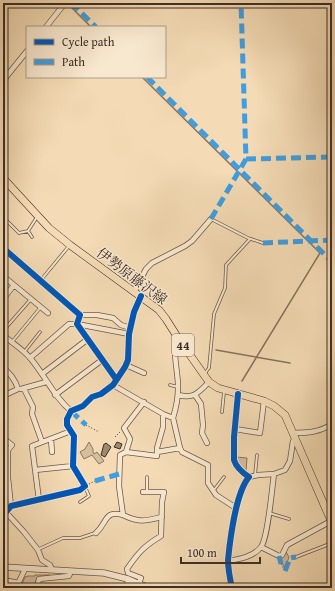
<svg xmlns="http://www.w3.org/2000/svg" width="335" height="591" font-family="'Gentium Book Plus','Noto Serif JP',serif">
<rect width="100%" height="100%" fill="#f4dbb5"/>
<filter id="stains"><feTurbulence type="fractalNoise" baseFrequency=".005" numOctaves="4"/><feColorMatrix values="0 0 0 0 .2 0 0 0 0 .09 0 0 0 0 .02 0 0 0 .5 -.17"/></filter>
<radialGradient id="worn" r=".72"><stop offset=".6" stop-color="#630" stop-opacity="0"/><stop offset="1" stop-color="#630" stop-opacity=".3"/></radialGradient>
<path fill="#d5be9d" stroke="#8a7662" d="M89,442l4,7v3l1,2 3,-2 7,9 -5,3 -7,-9 -8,4 -4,-7 5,-3z
M236,457l11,1 -1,13 -2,1 -9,-10z
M286,552l3,5 -4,12 -4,-9z
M35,575h15l-13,3 -3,10h-14l5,-11 3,-1h7z"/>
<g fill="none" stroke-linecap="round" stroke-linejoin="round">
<path stroke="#86725e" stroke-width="1.5" d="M67,3l24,24
M142,77l178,176 -78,128
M216,350l74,13"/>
</g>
<path fill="#9d8870" stroke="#3e2e26" d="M117,442l5,2 -2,5 -6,-2z
M106,443l5,4 -6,10 -4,-2 3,-11h1z"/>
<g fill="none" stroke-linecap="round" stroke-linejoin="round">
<g stroke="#6c594a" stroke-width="3.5">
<path id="service" d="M3,216l4,5
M3,224l4,-3 12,12 9,-2 9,-14
M28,231l4,6
M251,239l12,4
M41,280l28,-34
M3,331l28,-32
M12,342l28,-34
M25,351l15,-19
M205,373l4,-5 5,-54 11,-26 1,-23 24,-26 -39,-20
M170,385l8,2
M222,412l2,-20
M255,475l2,-20
M147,477v14
M214,490l10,-13
M80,502l9,-6 -4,-9
M269,513l20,6
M39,549l24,-11h17l15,-5
M296,557l36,-14"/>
</g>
<g stroke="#6c594a" stroke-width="6">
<path id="minor" d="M46,27l19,-24
M3,84l3,-7 21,-26
M3,248l77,67 -3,9 39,55
M3,276l45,37
M134,292l12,-23 6,-6 33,-17 7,-5 19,-22
M3,299l11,-14
M80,315h17l16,3 8,7 10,3
M3,335c9,8 21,15 28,24 15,18 23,38 40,52
M30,358l39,-34h8l52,10
M126,365l18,8
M3,367c7,7 12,12 15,22l-15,7
M42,374l46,-35
M113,385l50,29 10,4 7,30 2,4 26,13v18l8,12 20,13
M21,389l25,-7
M24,389l9,18 -1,7 10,28
M55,395l47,-35
M178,395c16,4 20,-2 31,-13
M195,395l6,9 2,21 -1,8 5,10
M144,402l-20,26 6,11 -4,13 31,4v-8l6,-21v-13
M173,418c3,-10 5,-19 5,-29 1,-14 -7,-39 0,-51
M235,429l25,4 4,-32
M293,433c15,0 27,-1 39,-9
M3,438l9,7 -4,5v28l3,28
M51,439l1,13
M126,452l-6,3 -1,31 4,29c16,8 22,6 39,2
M157,452l23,-4
M35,470l38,-4
M249,477l9,-2 16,-1 11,-4 5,-9 3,-20 2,-2
M3,482l5,-4
M39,500l-7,-54 39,-15
M3,509l21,23 14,18 4,10 8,5 2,5
M6,512l5,-6 69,-16 5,-4 -12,-20 1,-30 -7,-11v-6l4,-8 12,-5 9,-9 9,-3 12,-9 12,-18 3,-7 1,-26 5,-22 7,-16
M96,533c12,-11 8,-23 27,-18
M261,547l18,9 3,-1 5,-10 44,-24
M228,561c12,-2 25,-4 33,-14 7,-9 11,-59 13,-73
M3,580l16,3
M139,583l2,-5 -13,-5 -1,-4c11,-16 17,-23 34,-33l1,-34 2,-10h-21
M16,588l9,-19
M37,588l2,-9 30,-3 2,-5
M127,588l1,-9
M232,588c-2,-9 -4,-19 -4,-28 2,-20 8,-68 21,-83 -6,-4 -13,-10 -15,-17v-23l4,-43"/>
</g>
<g stroke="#6c594a" stroke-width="7">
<path id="tertiary" d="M3,567l101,6 24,6 21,9"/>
</g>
<g stroke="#3e2e26" stroke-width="8">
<path id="primary" d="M3,178l46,50 21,17 89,65 7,9 12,19 31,44 9,6 46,13 10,5 11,9 47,108"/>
</g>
<path stroke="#3e2e26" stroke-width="1" stroke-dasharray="1 2" stroke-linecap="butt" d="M86,425l13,7
M115,437l6,-6
M89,484l6,-3
M281,564l4,7"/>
<use href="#service" stroke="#f8e8cf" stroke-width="2"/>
<use href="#minor" stroke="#f8e8cf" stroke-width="4.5"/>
<use href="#tertiary" stroke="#f8e8cf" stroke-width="5.5"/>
<use href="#primary" stroke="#f4dbb5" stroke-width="7"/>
<path stroke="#3f9de0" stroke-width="5" stroke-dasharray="10 5" stroke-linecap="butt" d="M71,3l25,24
M147,77l185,185
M246,159l86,-2
M211,219l35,-60 -5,-156
M263,243l69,-3
M71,411l15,14
M330,425l2,5
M95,481l24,-7
M330,518l2,-4
M279,556l2,8
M285,571l5,-13 6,-1"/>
<g stroke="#f8e8cf" stroke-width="8">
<path id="cycleway" d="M3,248l77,67 -3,9 39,55
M6,512l5,-6 69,-16 5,-4 -12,-20 1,-30 -7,-11v-6l4,-8 12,-5 9,-9 9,-3 12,-9 12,-18 3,-7 1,-26 5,-22 7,-16
M232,588c-2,-9 -4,-19 -4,-28 2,-20 8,-68 21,-83 -6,-4 -13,-10 -15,-17v-23l4,-43"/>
</g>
<use href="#cycleway" stroke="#0057b8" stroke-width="6"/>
</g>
<g text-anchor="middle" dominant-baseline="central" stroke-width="3" stroke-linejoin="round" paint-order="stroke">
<rect fill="#f8e8cf" stroke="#766659" stroke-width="1" x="172" y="334" width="22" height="22" rx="3"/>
<g font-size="13" font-weight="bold" fill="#3e2e26">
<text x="183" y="345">44</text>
</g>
<g font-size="14" fill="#3e2e26" stroke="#f8e8cf">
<text transform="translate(132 276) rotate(37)">伊勢原藤沢線</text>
</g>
</g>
<rect width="335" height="591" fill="none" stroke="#f4dbb5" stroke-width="16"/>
<rect x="4" y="4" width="327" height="583" fill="none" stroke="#3e2e26" stroke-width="2"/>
<rect x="8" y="8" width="319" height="575" fill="none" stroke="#3e2e26"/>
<rect x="26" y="26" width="140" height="52" fill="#f8e8cf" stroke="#ae9e8b"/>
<rect x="34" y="39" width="20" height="6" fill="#0057b8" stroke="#ae9e8b"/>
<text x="62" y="46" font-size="12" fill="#3e2e26">Cycle path</text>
<rect x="34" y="59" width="20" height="6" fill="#3f9de0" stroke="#ae9e8b"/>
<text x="62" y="66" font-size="12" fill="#3e2e26">Path</text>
<path d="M181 557v6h79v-6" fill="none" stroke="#3e2e26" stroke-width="2"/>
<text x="187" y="557" font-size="12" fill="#3e2e26" stroke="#f8e8cf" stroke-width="3" paint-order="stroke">100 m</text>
<rect width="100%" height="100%" filter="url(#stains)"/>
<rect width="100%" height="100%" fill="url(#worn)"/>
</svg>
